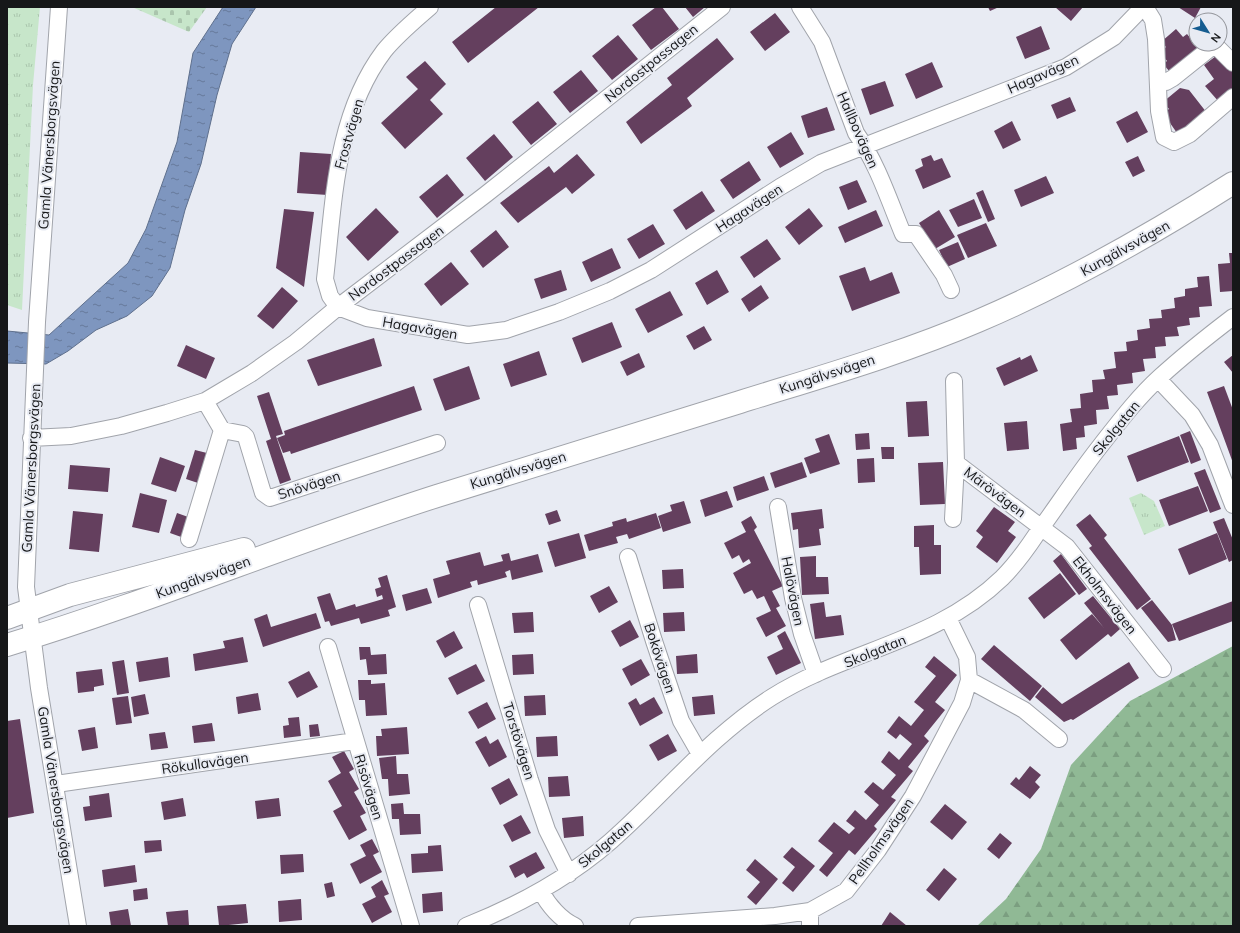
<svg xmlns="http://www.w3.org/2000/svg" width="1240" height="933" font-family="Mulish,sans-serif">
<defs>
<pattern id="grass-tufts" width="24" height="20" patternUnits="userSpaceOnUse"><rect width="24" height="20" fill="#c7e6ca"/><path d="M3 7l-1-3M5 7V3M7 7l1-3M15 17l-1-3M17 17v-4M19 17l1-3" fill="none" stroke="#aac5ad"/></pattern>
<pattern id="forest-firs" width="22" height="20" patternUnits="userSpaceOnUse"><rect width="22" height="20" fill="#90b995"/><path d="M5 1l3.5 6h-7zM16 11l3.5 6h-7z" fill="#7b9e80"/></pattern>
<pattern id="cemetery-stones" width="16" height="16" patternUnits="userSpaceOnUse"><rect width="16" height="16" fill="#c7e6ca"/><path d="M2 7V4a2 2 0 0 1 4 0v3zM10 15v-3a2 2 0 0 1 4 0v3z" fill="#aac5ad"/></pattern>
<pattern id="water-ripples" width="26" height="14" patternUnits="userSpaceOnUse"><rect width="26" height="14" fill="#7e96bf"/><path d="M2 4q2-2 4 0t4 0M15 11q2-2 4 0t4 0" fill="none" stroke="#66799a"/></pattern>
</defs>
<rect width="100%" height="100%" fill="#e8ebf3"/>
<path fill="url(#grass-tufts)" d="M7,7h33l-7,78 -11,225 -15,-5z
M1141,493l13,8 11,25 -21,9 -15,-37z"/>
<path fill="url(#forest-firs)" d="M1233,646v280h-256l29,-27 35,-50 30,-84 59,-64z"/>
<path fill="url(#cemetery-stones)" d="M132,7h75l-18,25z"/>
<path fill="url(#water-ripples)" stroke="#5f708d" d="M223,7h33l-24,37 -15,51 -16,69 -16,46 -15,58 -18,28 -25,20 -31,14 -28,21 -22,13 -39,-1v-32l42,4 79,-72 18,-34 31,-87 16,-89z"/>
<path fill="#643f5e" d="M496,7h43l-71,56 -16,-21z
M656,7h6l17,22 -28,21 -19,-25z
M685,7h20l-12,10z
M988,7h11l-9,4z
M1055,7h28l-12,14z
M1178,7h23l-6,11z
M775,13l15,19 -25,19 -15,-19z
M1041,26l9,23 -25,10 -9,-22z
M1176,29l7,8 4,-3 13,16 -30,22 -7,-8 4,-3 -7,-9 6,-5 -5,-5z
M618,35l20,24 -26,21 -20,-24z
M717,38l17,21 -47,39 5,8 -51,38 -15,-22 46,-37 -5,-7z
M1220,53l13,15v23l-14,11 -14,-16 9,-7 -10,-14z
M425,61l21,23 -16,16 13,14 -38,35 -24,-26 37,-34 -12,-12z
M932,62l11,25 -27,12 -11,-25z
M581,70l17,21 -28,22 -17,-21z
M885,81l9,25 -24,9 -9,-26z
M1180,88l9,2 18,23 -30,20 -14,-20 6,-4 -6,-7z
M1070,97l6,14 -19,8 -6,-14z
M538,101l19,23 -26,21 -19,-23z
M827,107l8,23 -27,8 -7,-22z
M1137,111l11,21 -21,11 -11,-21z
M1012,121l9,19 -18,9 -9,-18z
M791,132l13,22 -24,14 -13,-21z
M494,134l19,23 -28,24 -19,-23z
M300,152l31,2 -3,41 -31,-2z
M577,154l18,21 -23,19 -6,-7 -48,36 -18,-20 49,-37 5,7z
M931,155l3,6 8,-3 9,19 -28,12 -8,-19 8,-4 -2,-7z
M1138,156l7,15 -12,6 -8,-15z
M749,161l12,19 -28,19 -13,-19z
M447,174l17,21 -27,23 -18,-21z
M1046,176l8,17 -33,14 -7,-17z
M857,180l10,22 -19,8 -9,-23z
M983,190l12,29 -7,3 -12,-29z
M702,191l13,20 -29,19 -13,-20z
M974,199l8,19 -24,9 -9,-17z
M376,208l23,24 -31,29 -22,-24z
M809,208l14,18 -24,19 -14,-18z
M284,209l30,3 -10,75 -28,-19z
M876,210l7,16 -38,17 -7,-16z
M939,210l16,27 -20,12 -16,-26z
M986,223l11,23 -29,12 -11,-23z
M653,224l12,20 -26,15 -12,-20z
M496,230l13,17 -26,21 -13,-17z
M767,239l14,20 -27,19 -14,-21z
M958,242l7,17 -18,8 -8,-17z
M612,248l9,20 -30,14 -9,-20z
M1229,253h4v38l-13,1 -2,-28 12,-1z
M451,262l18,22 -28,22 -17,-22z
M865,267l5,14 22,-9 8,21 -48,18 -13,-35z
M561,270l6,20 -26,9 -7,-20z
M717,270l12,22 -22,13 -12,-22z
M1209,276l3,30 -13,1 1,10 -11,1 1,7 -13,2 2,9 -14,1 1,9 -11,1 1,11 -13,1 2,12 -13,2 1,10 -16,2 1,10 -11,1 2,13 -13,1 1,14 -13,2 1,11 -9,1 1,11 -14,2 -3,-27 12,-2 -2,-13 11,-1 -1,-14 13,-2 -1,-12 13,-1 -2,-9 13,-2 -2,-16 13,-1 -1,-9 12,-2 -1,-10 13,-2 -1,-9 13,-1 -1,-8 14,-2 -1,-10 11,-2v-7l13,-2 -1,-10z
M761,285l8,13 -20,14 -8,-13z
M282,287l16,14 -25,28 -16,-13z
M670,291l13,24 -35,18 -13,-24z
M612,322l10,25 -40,16 -10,-25z
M704,326l8,14 -18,10 -8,-14z
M374,338l8,28 -64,20 -11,-26z
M186,345l29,13 -9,21 -29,-13z
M539,351l8,24 -36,12 -8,-23z
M639,353l6,14 -18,9 -7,-14z
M1031,355l7,16 -34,15 -8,-18 24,-11 1,3z
M1233,355v18l-9,-11z
M469,366l11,33 -35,12 -12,-32z
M414,386l8,24 -131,44 -1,-3 -7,2 -6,-15 8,-3 -1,-4z
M1224,386l9,24v53l-26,-71z
M269,392l14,42 -7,2 15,44 -11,4 -14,-43 5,-2 -14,-43z
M927,401l2,35 -21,1 -2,-35z
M1027,421l2,28 -22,2 -3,-28z
M1190,431l11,29 -10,4 -11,-29z
M869,433l1,16 -14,1 -1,-16z
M829,434l11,30 -30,10 -6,-16 16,-6 -5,-13z
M1179,436l10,26 -52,20 -10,-26z
M881,447h13v12h-12z
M195,450l12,3 -9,30 -12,-4z
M160,457l25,9 -9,26 -25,-8z
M874,458l1,24 -17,1 -1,-24z
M802,462l5,15 -32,11 -5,-15z
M943,462l2,42 -25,1 -2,-42z
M70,465l40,3 -2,24 -40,-3z
M1205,469l16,40 -11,4 -16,-40z
M764,476l5,14 -32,11 -4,-14z
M1198,486l10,25 -39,15 -10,-26z
M727,491l6,16 -28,10 -5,-17z
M140,493l27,7 -8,33 -27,-6z
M684,501l7,22 -28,9 -5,-16 14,-5 -2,-6z
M994,507l21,15 -7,9 8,6 -19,26 -21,-16 7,-10 -7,-6z
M822,509l2,19 -5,1 2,16 -22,3 -1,-19 -5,1 -2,-17z
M557,510l4,11 -12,4 -4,-11z
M73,511l30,3 -4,38 -30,-3z
M177,513l14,5 -7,20 -14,-5z
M656,513l5,15 -32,11 -2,-5 -11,3 2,6 -29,8 -5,-16 29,-9 -1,-4 14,-4 1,4z
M1090,514l17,21 -3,3 47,61 -14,11 -48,-62 3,-2 -16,-21z
M751,516l6,11 -3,3 29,56 -11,5 8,15 -4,2 10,18 -20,11 -10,-19 15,-7 -7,-15 -7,3 -5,-9 -8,4 -11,-21 18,-10 -2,-4 -6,4 -4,-8 -7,4 -8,-16 22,-11 -5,-10z
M1224,518l9,22v20l-4,2 -16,-40z
M934,525v20h7v29l-21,1 -1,-28h-5v-21z
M579,533l7,25 -31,9 -8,-25z
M1217,533l10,26 -38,16 -11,-26z
M480,552l4,14 19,-5 -2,-6 8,-2 2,8 27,-7 5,18 -31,8 -2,-10 -5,2 2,5 -29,8 -1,-5 -7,2 2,5 -34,11 -5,-19 17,-5 -4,-13z
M1061,554l26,35 -8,6 -26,-34z
M816,556v21h12l1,17 -27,1 -2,-38z
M683,569l1,19 -21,1 -1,-19z
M1060,573l16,21 -32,25 -16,-21z
M387,575l9,32 -8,3 2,6 -29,8 -2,-6 -28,8 -2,-5 -4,1 -8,-25 13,-4 6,17 19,-6 1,3 27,-8 -1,-4 -5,2 -2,-8 6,-2 -3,-9z
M609,586l9,16 -19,11 -9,-17z
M427,588l5,15 -26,8 -4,-16z
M1093,596l27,33 -9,8 -3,-3 -32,26 -16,-20 32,-26 12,14 -20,-25z
M1152,600l20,25 4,15 -8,2 -27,-34z
M1233,601v20l-54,20 -7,-17z
M824,602l2,15 15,-2 3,20 -29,4 -5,-35z
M533,612l1,20 -20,1 -2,-20z
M684,612l1,19 -21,1 -1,-19z
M316,613l5,15 -58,19 -9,-28 13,-5 4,13z
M630,620l9,17 -19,10 -9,-16z
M454,631l9,17 -18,10 -9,-17z
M785,631l16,32 -25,12 -9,-18 16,-8 -6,-13z
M243,637l5,25 -53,9 -2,-17 32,-6 -2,-7z
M994,645l48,41 -12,15 -49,-42z
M359,647h11l1,8 15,-1 1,20 -19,1 -2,-16 -6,1z
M533,654l1,20 -21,1 -1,-20z
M697,654l1,19 -21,1 -1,-18z
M934,656l23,19 -22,27 10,8 -21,26 5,5 -21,26 5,4 -22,26 5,3 -22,26 3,3 -22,26 -6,-5 -22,27 -8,-7 14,-17 -15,-12 16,-19 15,12 6,-6 -9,-7 9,-11 11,10 13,-15 -15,-13 9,-10 10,8 13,-15 -15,-13 8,-11 10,9 13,-16 -12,-10 -4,5 -9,-7 12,-16 12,10 13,-16 -10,-8 22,-26 -11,-9z
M168,657l2,20 -31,5 -3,-20z
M641,659l9,16 -19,11 -9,-17z
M124,660l5,33 -12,2 -5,-33z
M1129,662l10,16 -66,42 -2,-1 -7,3 -29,-25 8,-10 19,17z
M476,664l9,17 -28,14 -9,-17z
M102,669l2,16 -10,2v4l-16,2 -2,-21z
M309,671l9,16 -21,11 -9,-16z
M358,680h13v4l14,-1 2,32 -21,1 -1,-16h-6z
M258,693l3,17 -23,4 -2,-17z
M145,694l4,20 -15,3 -3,-20z
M545,695l1,20 -21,1 -1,-20z
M713,695l2,19 -21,2 -2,-19z
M128,696l4,27 -16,2 -4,-27z
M654,697l9,16 -23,13 -12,-23 8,-5 4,7z
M487,702l9,17 -18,10 -10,-17z
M299,717l2,19 -17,2 -1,-12 6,-1 -1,-7z
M20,719l14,94 -27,5v-97z
M212,723l3,18 -21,2 -2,-17z
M318,724l2,12 -10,1 -1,-12z
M95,727l3,21 -16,3 -4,-21z
M407,727l2,27 -32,2 -1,-20h6l-1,-7z
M165,732l3,16 -17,2 -2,-16z
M668,734l9,17 -19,10 -9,-16z
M486,736l4,8 8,-5 9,18 -18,10 -14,-25z
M557,736l1,20 -21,1 -1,-20z
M344,751l10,18 -5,3 10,17 -5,3 12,21 -6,3 7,14 -18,10 -16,-29 9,-5 -14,-25 13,-8 -9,-16z
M396,756l1,18h11l2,20 -21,2 -1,-17h-6l-3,-21z
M1030,766l11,9 -6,7 5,5 -10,12 -20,-15 6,-7 3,3z
M568,776l2,20 -21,1 -1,-20z
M509,778l9,17 -18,10 -9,-17z
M109,793l3,24 -27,4 -2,-14 7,-1 -1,-10z
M183,798l3,18 -22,4 -3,-18z
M279,798l2,18 -24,3 -2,-18z
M403,803l1,11h16l1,20 -21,1 -1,-16h-7l-1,-15z
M945,804l22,18 -15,18 -22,-18z
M521,815l10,18 -19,9 -9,-17z
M583,816l1,20 -20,2 -2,-20z
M1000,833l12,10 -13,16 -12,-10z
M372,839l7,13 -6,3 9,17 -22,12 -10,-20 16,-8 -6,-11z
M161,840l1,11 -17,2 -1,-12z
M441,845l2,26 -31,2 -1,-19 17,-1v-7z
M792,847l23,19 -22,26 -11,-9 13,-16 -12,-10z
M536,852l9,16 -18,10 -3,-5 -9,5 -6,-12z
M303,854l1,18 -23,2 -1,-19z
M755,859l23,20 -22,26 -9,-8 13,-15 -14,-12z
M135,865l2,17 -33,5 -2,-17z
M944,868l13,11 -18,22 -13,-11z
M382,880l7,14 -5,2 8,16 -20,11 -10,-19 14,-7 -5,-10z
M332,882l3,14 -8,2 -3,-14z
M147,888l1,11 -14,2 -1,-11z
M442,892l1,19 -20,2 -1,-19z
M301,899l1,21 -23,2 -1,-21z
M246,904l2,19 -29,3 -2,-20z
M128,909l3,17h-20l-2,-14z
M188,910l1,16h-21l-2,-14z
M890,912l17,14h-26z"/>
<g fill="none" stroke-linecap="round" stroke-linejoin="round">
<g stroke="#a1a4ab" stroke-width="18">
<path id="street" d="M59,7l-22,315 -11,265 13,101 39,238
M800,7l22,35 34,91c21,30 33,67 47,101h13l28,41 7,15
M1145,7l8,13 3,19 3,72 5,26 10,5 16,-8 43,-37
M1158,82h8l7,-4 40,-32 6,3 14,14
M338,307l29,11 101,17 38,-5 53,-18 51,-21 41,-21 129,-83 41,-24 245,-96 48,-30 29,-30
M338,307l-8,-11 -5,-17c9,-77 10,-163 59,-228 13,-16 30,-30 46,-44
M1158,379l34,36 18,30 23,60
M954,381l2,82 111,84 96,122
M205,401l17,29 21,4 3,3 17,56 7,5 167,-55
M31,438l40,-2 50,-10 46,-13 38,-12 47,-28 44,-31 42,-35 147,-112 237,-188
M778,507l15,91 9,36 14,40
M953,519l3,-56
M189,539l33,-109
M628,557l26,84 27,80 19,33
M478,605l52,175 17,50 22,44
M328,647l83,279
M969,680l55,30 35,29
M55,785l8,-2 292,-42
M541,891c7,14 20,29 34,35
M466,926c58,-23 112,-53 157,-96 49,-45 92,-97 149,-133 75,-47 164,-55 230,-119 13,-13 24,-28 34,-43 22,-30 42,-61 65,-90 18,-23 37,-48 59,-68 23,-21 48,-41 73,-60
M638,926l137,-10 35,-5 36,-20 32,-41 35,-54 49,-93 7,-23 -2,-23 -19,-39
M810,926v-15"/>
</g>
<g stroke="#a1a4ab" stroke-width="24">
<path id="secondary" d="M7,618l63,-23 174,-46
M7,645c145,-44 286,-103 430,-149 101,-32 202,-63 303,-94 80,-25 161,-48 238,-81 89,-38 173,-86 255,-138"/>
</g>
<use href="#street" stroke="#fff" stroke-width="16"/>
<use href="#secondary" stroke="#fff" stroke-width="22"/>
</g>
<g text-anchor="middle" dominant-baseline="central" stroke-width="4" stroke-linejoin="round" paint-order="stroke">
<g font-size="14" fill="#161719" stroke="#e8ebf3">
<text transform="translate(651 63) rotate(-39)">Nordostpassagen</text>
<text transform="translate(1043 74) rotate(-24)">Hagavägen</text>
<text transform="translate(858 130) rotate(66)">Hallbovägen</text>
<text transform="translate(349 134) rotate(-74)">Frostvägen</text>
<text transform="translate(49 145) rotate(-86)">Gamla Vänersborgsvägen</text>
<text transform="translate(749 208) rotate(-33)">Hagavägen</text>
<text transform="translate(1125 248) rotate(-29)">Kungälvsvägen</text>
<text transform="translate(396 263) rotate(-37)">Nordostpassagen</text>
<text transform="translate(420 328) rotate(10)">Hagavägen</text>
<text transform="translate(827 374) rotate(-18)">Kungälvsvägen</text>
<text transform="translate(1116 428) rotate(-51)">Skolgatan</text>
<text transform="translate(31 468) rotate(-87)">Gamla Vänersborgsvägen</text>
<text transform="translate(518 470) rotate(-17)">Kungälvsvägen</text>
<text transform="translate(309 485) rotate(-18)">Snövägen</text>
<text transform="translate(995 492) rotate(37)">Märövägen</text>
<text transform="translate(203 577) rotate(-20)">Kungälvsvägen</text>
<text transform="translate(793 591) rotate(79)">Halövägen</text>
<text transform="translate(1105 595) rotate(52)">Ekholmsvägen</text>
<text transform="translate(875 651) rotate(-22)">Skolgatan</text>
<text transform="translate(660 658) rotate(72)">Bokövägen</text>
<text transform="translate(519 741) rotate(73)">Torstövägen</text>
<text transform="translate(205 763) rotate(-8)">Rökullavägen</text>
<text transform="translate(369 787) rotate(73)">Risövägen</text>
<text transform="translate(56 790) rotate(81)">Gamla Vänersborgsvägen</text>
<text transform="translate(881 841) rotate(-55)">Pellholmsvägen</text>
<text transform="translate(605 844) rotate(-40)">Skolgatan</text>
</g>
</g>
<rect width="1240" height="933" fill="none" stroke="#161719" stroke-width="16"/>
<g transform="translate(1208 32) rotate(127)"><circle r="19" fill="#e8ebf3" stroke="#94969c"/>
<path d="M0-3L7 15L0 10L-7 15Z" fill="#155c90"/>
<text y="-6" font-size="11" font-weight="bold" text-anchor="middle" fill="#161719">N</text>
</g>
</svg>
